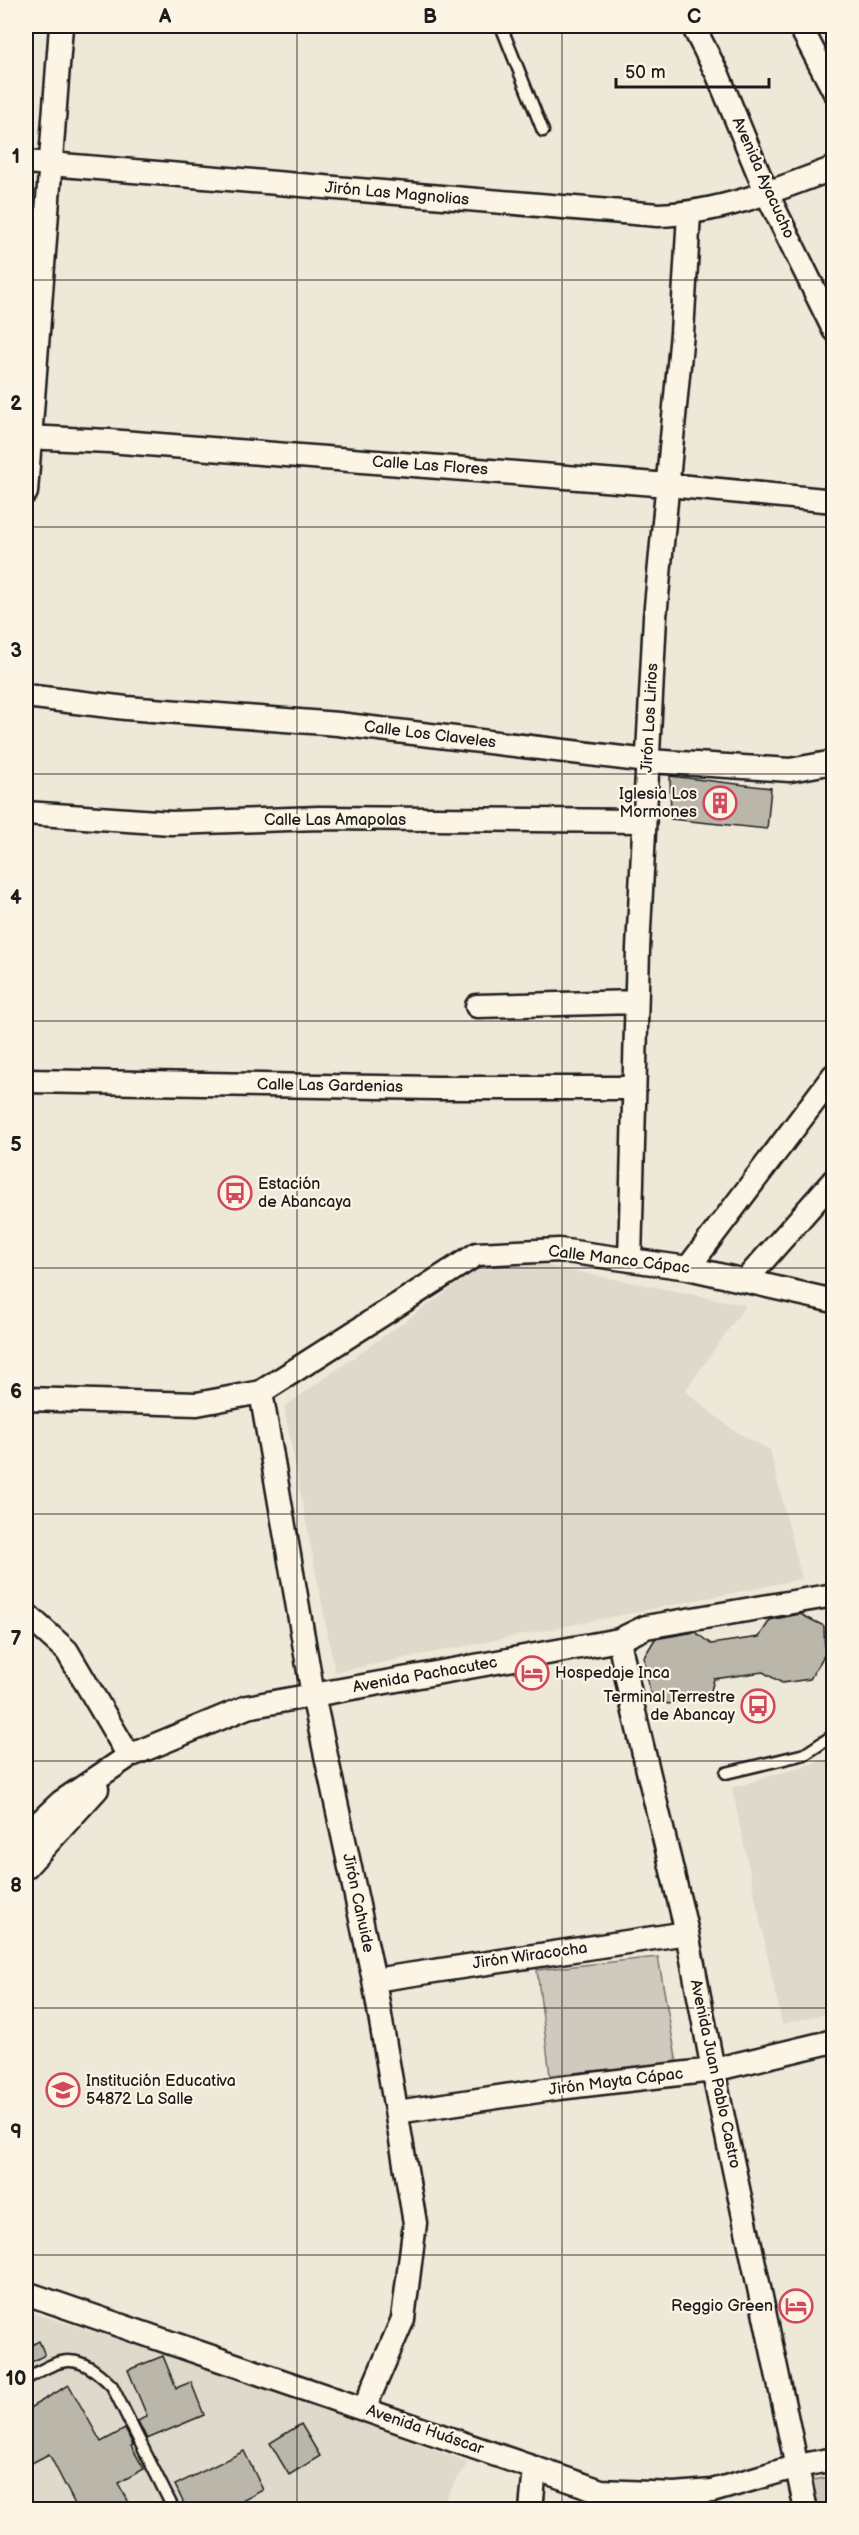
<svg xmlns="http://www.w3.org/2000/svg" width="859" height="2535" font-family="'Balsamiq Sans',sans-serif">
<rect width="100%" height="100%" fill="#eee8d9"/>
<filter id="ink" filterUnits="userSpaceOnUse"><feTurbulence type="fractalNoise" baseFrequency=".0167" numOctaves="2"/><feDisplacementMap in="SourceGraphic" scale="12" xChannelSelector="R" yChannelSelector="G"/><feConvolveMatrix kernelMatrix="1 2 1 2 8 2 1 2 1" color-interpolation-filters="sRGB"/></filter>
<g filter="url(#ink)">
<path fill="#ded9cb" d="M497,1256l249,49 -61,86 48,39 37,20 32,129 -467,93 -51,-265z
M833,1757v255l-51,12 -50,-236z
M26,2311l129,39 216,76 97,36 -29,47h-413z"/>
<path fill="#cfcabd" stroke="#76736c" stroke-width="1.5" d="M658,1957l19,106 -127,12 -13,-105z
M833,2476v33h-22l-6,-27z"/>
<path fill="#bab6aa" stroke="#1c1c1c" stroke-width="1.5" d="M670,776l101,12 -4,41 -96,-10z
M800,1614l24,12 1,28 -15,25 -28,4 -19,-11 -49,7 -4,16 -42,9 -18,-11 -6,-36 11,-18 40,-7 16,12 48,-7 11,-17z
M39,2341l6,14 -19,10v-17z
M163,2356l13,32 15,-6 13,33 -57,24 -9,-18 9,-5 -19,-46z
M69,2385l32,57 24,-13 8,16 -2,1 13,23 -26,14 15,27h-55l-29,-56 -23,12v-56z
M301,2424l19,32 -31,19 -19,-32z
M244,2451l19,39 -38,20h-38l-12,-25z"/>
<g fill="none" stroke-linecap="round" stroke-linejoin="round">
<g stroke="#1c1c1c" stroke-width="15">
<path id="lane" d="M501,26l42,105
M726,1773l79,-19 29,-19
M26,2379c38,-23 52,-27 86,7l62,124"/>
</g>
<g stroke="#1c1c1c" stroke-width="27">
<path id="street" d="M693,26l25,49 49,119 67,136
M800,26l34,65
M26,162l632,53c61,-2 119,-25 176,-47
M26,437l83,4 559,44 166,16
M26,492l35,-466
M26,696l100,12 212,16 310,37 142,9 44,-8
M26,813l145,10 148,-5 325,3
M477,1006l159,-4
M26,1081l410,7h198
M630,1260l8,-311 17,-332 27,-284 7,-119
M688,1268l146,-193
M745,1281l89,-101
M261,1392l52,303 61,285 41,243 -12,96 -39,90
M26,1399l171,5 64,-12 216,-138 82,-4 129,18 146,33
M26,1614l41,37 62,105
M619,1640l14,68 54,225 26,137 93,440
M26,1835l35,-33 68,-46 118,-49 372,-67 27,-13 188,-32
M26,1867l71,-78
M374,1980l313,-47
M397,2112l162,-24 154,-18 121,-29
M26,2293l575,198 73,3 38,-3 86,-25 36,-7
M531,2510l4,-42"/>
</g>
<use href="#lane" stroke="#fcf5e5" stroke-width="10"/>
<use href="#street" stroke="#fcf5e5" stroke-width="22"/>
</g>
</g>
<path fill="none" stroke="#1c1c1c" stroke-width="1.5" stroke-opacity="0.55" d="M297,26v2484M562,26v2484M26,280h808M26,527h808M26,774h808M26,1021h808M26,1268h808M26,1514h808M26,1761h808M26,2008h808M26,2255h808"/>
<defs>
<g id="building-ring" transform="scale(1.725)"><circle r="9.5" fill="#fcf5e5" stroke="#d1495b" stroke-width="1.5"/><path d="M-4-6H4V6H1V3H-1V6H-4ZM-2.5-4.3h1.7v1.8h-1.7ZM.8-4.3h1.7v1.8H.8ZM-2.5-1h1.7V.8h-1.7ZM.8-1h1.7V.8H.8Z" fill="#d1495b"/></g>
<g id="bus-ring" transform="scale(1.725)"><circle r="9.5" fill="#fcf5e5" stroke="#d1495b" stroke-width="1.5"/><path d="M-5-6H5V4H4V6H2V4H-2V6H-4V4H-5ZM-3.5-4V0h7V-4ZM-3.5 1.2v1.5H-2V1.2ZM2 1.2v1.5H3.5V1.2Z" fill="#d1495b"/></g>
<g id="hotel-ring" transform="scale(1.725)"><circle r="9.5" fill="#fcf5e5" stroke="#d1495b" stroke-width="1.5"/><path d="M-6-4.5h1.5V1H6V5H4.5V3h-9V5H-6ZM-4 0a1.8 1.8 0 1 1 3.6 0ZM.5 0V-2.5h3Q6-2.5 6 0Z" fill="#d1495b"/></g>
<g id="school-ring" transform="scale(1.725)"><circle r="9.5" fill="#fcf5e5" stroke="#d1495b" stroke-width="1.5"/><path d="M0-5L7-2L0 1L-7-2ZM-4 1L0 2.5L4 1V4Q0 6-4 4Z" fill="#d1495b"/></g>
</defs>
<g fill-rule="evenodd">
<use href="#building-ring" x="720" y="803"/>
<use href="#bus-ring" x="235" y="1193"/>
<use href="#hotel-ring" x="532" y="1673"/>
<use href="#bus-ring" x="758" y="1706"/>
<use href="#school-ring" x="63" y="2090"/>
<use href="#hotel-ring" x="796" y="2306"/>
</g>
<g text-anchor="middle" dominant-baseline="central" stroke-width="4.5" stroke-linejoin="round" paint-order="stroke">
<g font-size="16" fill="#1c1c1c" stroke="#fcf5e5">
<text transform="translate(763 178) rotate(66)">Avenida Ayacucho</text>
<text transform="translate(397 194) rotate(5)">Jirón Las Magnolias</text>
<text transform="translate(430 466) rotate(4)">Calle Las Flores</text>
<text transform="translate(650 718) rotate(-87)">Jirón Los Lirios</text>
<text transform="translate(430 735) rotate(7)">Calle Los Claveles</text>
<text x="335" y="820">Calle Las Amapolas</text>
<text transform="translate(330 1086) rotate(1)">Calle Las Gardenias</text>
<text transform="translate(619 1260) rotate(7)">Calle Manco Cápac</text>
<text transform="translate(425 1675) rotate(-10)">Avenida Pachacutec</text>
<text transform="translate(358 1903) rotate(78)">Jirón Cahuide</text>
<text transform="translate(530 1956) rotate(-8)">Jirón Wiracocha</text>
<text transform="translate(715 2074) rotate(78)">Avenida Juan Pablo Castro</text>
<text transform="translate(616 2082) rotate(-7)">Jirón Mayta Cápac</text>
<text transform="translate(425 2430) rotate(19)">Avenida Huáscar</text>
</g>
<g font-size="16" fill="#1c1c1c" stroke="#fcf5e5" text-anchor="end">
<text x="697" y="794">Iglesia Los<tspan x="697" dy="18">Mormones</tspan></text>
<text x="258" y="1184" text-anchor="start">Estación<tspan x="258" dy="18">de Abancaya</tspan></text>
<text x="555" y="1673" text-anchor="start">Hospedaje Inca</text>
<text x="735" y="1697">Terminal Terrestre<tspan x="735" dy="18">de Abancay</tspan></text>
<text x="86" y="2081" text-anchor="start">Institución Educativa<tspan x="86" dy="18">54872 La Salle</tspan></text>
<text x="773" y="2306">Reggio Green</text>
</g>
</g>
<rect width="859" height="2535" fill="none" stroke="#fcf5e5" stroke-width="66"/>
<path d="M616 78v9h153v-9" fill="none" stroke="#1c1c1c" stroke-width="3"/>
<text x="625" y="78" font-size="18" fill="#1c1c1c" stroke="#fcf5e5" stroke-width="4.5" paint-order="stroke">50 m</text>
<rect x="33" y="33" width="793" height="2469" fill="none" stroke="#1c1c1c" stroke-width="2"/>
<g font-size="20" text-anchor="middle" font-weight="bold" fill="#1c1c1c">
<text x="165" y="23">A</text>
<text x="430" y="23">B</text>
<text x="694" y="23">C</text>
<text x="16" y="163">1</text>
<text x="16" y="410">2</text>
<text x="16" y="657">3</text>
<text x="16" y="904">4</text>
<text x="16" y="1151">5</text>
<text x="16" y="1398">6</text>
<text x="16" y="1645">7</text>
<text x="16" y="1892">8</text>
<text x="16" y="2138">9</text>
<text x="16" y="2385">10</text>
</g>
</svg>
